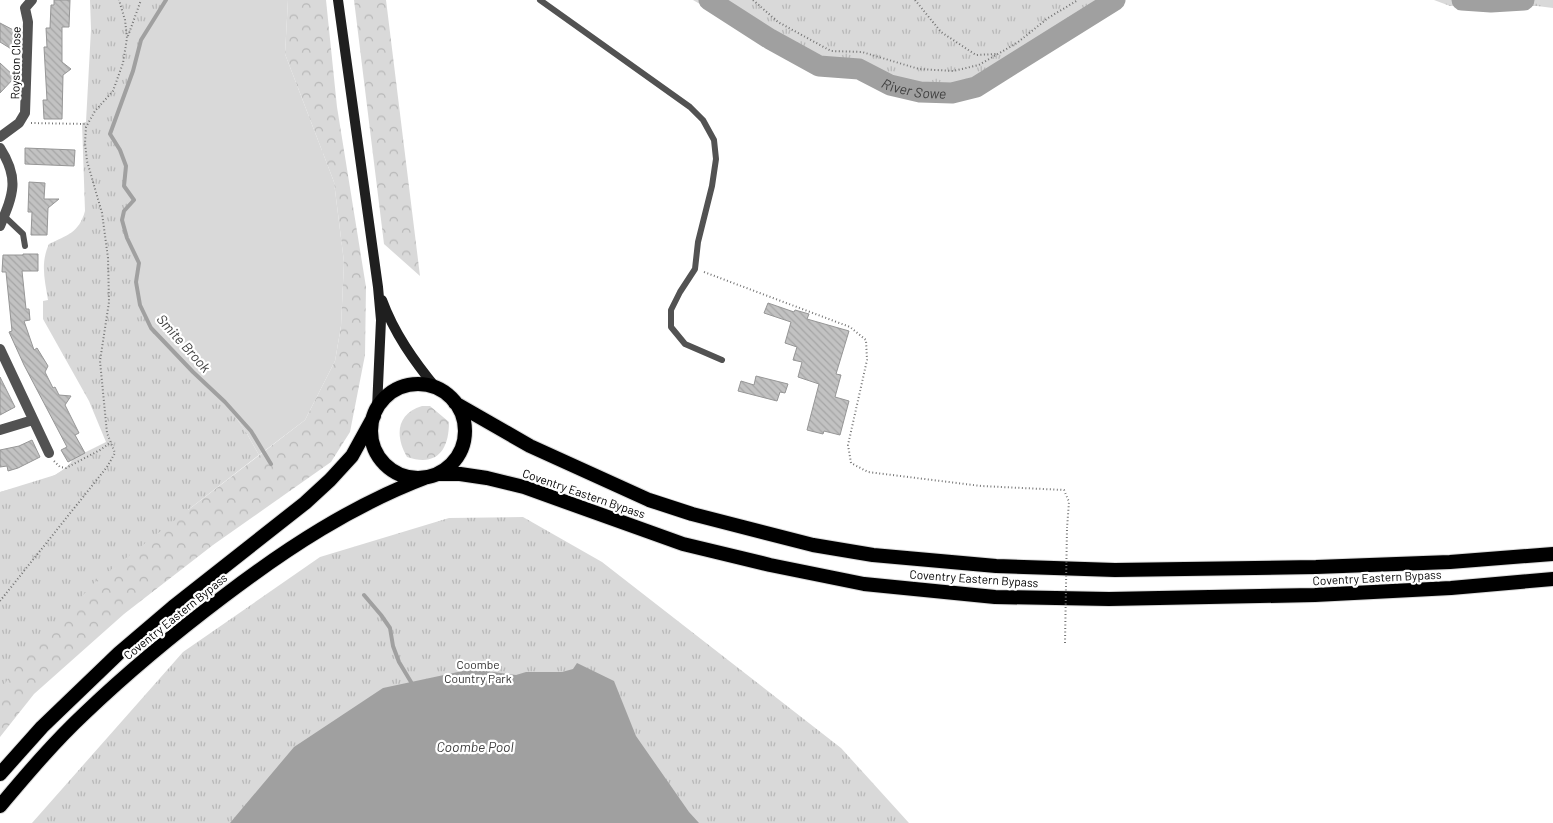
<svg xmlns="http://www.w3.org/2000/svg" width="1553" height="823" font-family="Barlow,sans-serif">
<defs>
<pattern id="forest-crowns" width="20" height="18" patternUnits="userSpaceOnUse" patternTransform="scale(1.25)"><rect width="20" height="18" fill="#d9d9d9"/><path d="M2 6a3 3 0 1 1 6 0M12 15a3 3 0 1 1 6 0" fill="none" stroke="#b8b8b8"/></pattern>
<pattern id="park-tufts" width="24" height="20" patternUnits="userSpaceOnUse" patternTransform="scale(1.25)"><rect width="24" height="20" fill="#d9d9d9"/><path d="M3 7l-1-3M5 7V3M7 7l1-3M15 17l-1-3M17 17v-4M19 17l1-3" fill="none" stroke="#b8b8b8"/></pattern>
<pattern id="building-back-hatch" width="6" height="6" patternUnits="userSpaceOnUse" patternTransform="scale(1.25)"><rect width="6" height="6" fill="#c2c2c2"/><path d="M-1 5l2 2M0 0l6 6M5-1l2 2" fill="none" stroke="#a5a5a5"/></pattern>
</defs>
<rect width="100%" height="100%" fill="#fff"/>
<path fill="#d9d9d9" d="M166,0h122l-3,54 49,128 10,80 -3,64 -6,35 -30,59 -46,35 -13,-23 -21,-30 -32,-30 -42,-44 -11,-23 -4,-23 3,-19 -12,-25 -5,-18 2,-9 10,-11 -10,-14 2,-21 -16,-31 23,-63 8,-31z"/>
<path fill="url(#forest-crowns)" d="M288,0h38l11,107 29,180 -1,68 -15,77 -19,30 -118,83 -89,69 -90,80 -34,43v-245c24,-7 60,-11 74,-34l114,52 117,-90 30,-59 6,-35 3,-64 -10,-80 -49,-128z
M354,0h32l34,276 -36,-32z
M422,406h8l19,16c0,28 -12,45 -42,35 -12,-21 -11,-43 15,-51z"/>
<path fill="url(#park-tufts)" d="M90,0h76l-25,40 -8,31 -23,63 10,16 6,16 -2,20 10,14 -10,11 -2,9 5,18 12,25 -3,19 4,23 11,23 42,44 32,30 21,30 13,23 -164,127 -83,90 -12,20v-200l55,-17 14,-9 5,-8 32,-16 -17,-41 -46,-82v-18l5,-1c-3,-20 -8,-36 1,-56 18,-9 30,-11 36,-33l-3,-88 4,-1 5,-93z
M693,0h431l-140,92 -24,8 -49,-1 -34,-12 -20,-12 -18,2 -27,-10 -37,-19z
M1434,0h119v8l-16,-2h-87z
M523,517l79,45 239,186 68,75h-877l151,-171 137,-95 129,-39z"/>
<path fill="#a0a0a0" d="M577,663l37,18 22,55 53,76 10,11h-469l64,-76 89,-59 89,-19 44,6 10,-3h36l11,-3z"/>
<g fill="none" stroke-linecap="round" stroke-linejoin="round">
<path stroke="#a0a0a0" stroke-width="4" d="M166,0l-25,40 -8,31 -23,63 10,16 6,16 -2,20 10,14 -10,11 -2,9 5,18 12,25 -3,19 4,23 11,23 42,44 32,30 26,29 20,33
M364,595l17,20 9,13 3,18 6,16 12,20"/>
<g stroke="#a0a0a0" stroke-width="21">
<path id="s1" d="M709,0l61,39 49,27 40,3 31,16 30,7 32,1 24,-6 139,-87"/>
<path d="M1462,0l29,2 33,-2"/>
</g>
</g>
<path fill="url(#building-back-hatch)" stroke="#969696" d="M54,0h16l-1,27h-7v35l9,7 -8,6 -1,44h-18l-1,-19h4l-3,-53h3l-1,-19h4l1,-23h3z
M0,23l21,11 -8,16 -13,-8z
M0,63l15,14 -15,16z
M25,148l50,2 -1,16 -49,-2z
M29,182l16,1 -1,16h15l-11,9 -1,27h-16l1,-23h-4z
M23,254h15v17h-16l4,38h3l1,11 -6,1 10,29 3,-2 11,18 -3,6 8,16 2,-1 4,8 12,1 -6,9 14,28 -4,2 10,18 -17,9 -7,-12 6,-3 -43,-82 -15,-33 3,-1 -6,-59h-4l1,-17h20z
M768,303l26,9 1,-2 14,4 -2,5 42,12 -13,43 5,1 -6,22 14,4 -9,34 -16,-4 -1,3 -16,-4 12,-46 -21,-7 4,-15 -9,-2 4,-13 -12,-4 6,-21 -27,-9z
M756,376l32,8 -3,9 -5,-1 -3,9 -39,-10 3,-10 13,4z
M0,377l15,30 -15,8z
M32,440l8,17 -22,11 -10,3 -1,-5 -7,1v-17l19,-4z"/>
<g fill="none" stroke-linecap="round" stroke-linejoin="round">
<g stroke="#dbdbdb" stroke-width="16">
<path id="trunk" d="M371 431a47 47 0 1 1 94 0a47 47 0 1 1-94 0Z
M455,403l75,43 119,54 43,14 121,31 60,10 123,11 119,4 201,-3 134,-5 103,-8
M438,474h22l27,4 37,9 159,57 87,21 94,19 131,13 114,2 206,-4 136,-7 102,-9
M0,774l42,-47 77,-74 54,-46 132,-104 25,-23 22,-24 22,-40
M0,806c27,-32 54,-64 85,-93 44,-42 90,-80 139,-117 63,-48 129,-91 203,-119"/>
</g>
<path stroke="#747474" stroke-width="2" stroke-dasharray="1 2.5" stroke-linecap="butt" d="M753,0l25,22 53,29 31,1 57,17 34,2 26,-6 38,-22 31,-25 30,-18
M915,0l26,32 35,23 20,-1
M128,36l13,-36
M31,123l56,1
M704,272l146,55 16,13 1,20 -19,85 3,18 17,9 113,14 83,4 5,12 -2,26
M54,461l6,6 6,1 34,-18 10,-7
M0,601l107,-134 8,-14 -8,-20 -7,-72 9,-59 -1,-44 -6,-45 -15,-52 -2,-18 1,-16 9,-16 18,-20 10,-28 4,-25 -2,-18 -6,-20"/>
<path stroke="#525252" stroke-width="6" d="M540,0l150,107 13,13 11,20 2,19 -4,27 -14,56 -3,27 -15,23 -9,18v17l14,17 37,16
M4,216l19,18 2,12"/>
<path stroke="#525252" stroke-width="10" d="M0,137l19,-14 6,-10 3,-91 -3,-14 7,-8
M0,148c20,31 13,47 0,78
M0,349l49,104
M0,430l33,-10"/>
<path stroke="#1f1f1f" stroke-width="10" d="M338,0l40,287 3,33 -4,88
M382,300c12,33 32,61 54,88"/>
<use href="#trunk" stroke="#000" stroke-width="14"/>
<path stroke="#747474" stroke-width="2" stroke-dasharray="1 2.5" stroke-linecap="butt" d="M1065,643l2,-115"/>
</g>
<g text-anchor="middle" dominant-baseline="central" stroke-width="4.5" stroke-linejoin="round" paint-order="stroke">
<g font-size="12" fill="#000" stroke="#fff">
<text transform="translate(15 63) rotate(-89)">Royston Close</text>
<text transform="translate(584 493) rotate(19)">Coventry Eastern Bypass</text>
<text transform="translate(1377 577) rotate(-3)">Coventry Eastern Bypass</text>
<text transform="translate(974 578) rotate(4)">Coventry Eastern Bypass</text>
<text transform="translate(175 616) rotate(-39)">Coventry Eastern Bypass</text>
</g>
<g font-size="12" fill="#303030" stroke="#fff">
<text x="478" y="664">Coombe<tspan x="478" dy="14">Country Park</tspan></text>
</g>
<g font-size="14" font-style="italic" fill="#414141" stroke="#fff">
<text stroke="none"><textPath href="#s1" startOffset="228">River Sowe</textPath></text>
<text transform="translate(184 343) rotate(48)">Smite Brook</text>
<text x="475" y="746">Coombe Pool</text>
</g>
</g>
</svg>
